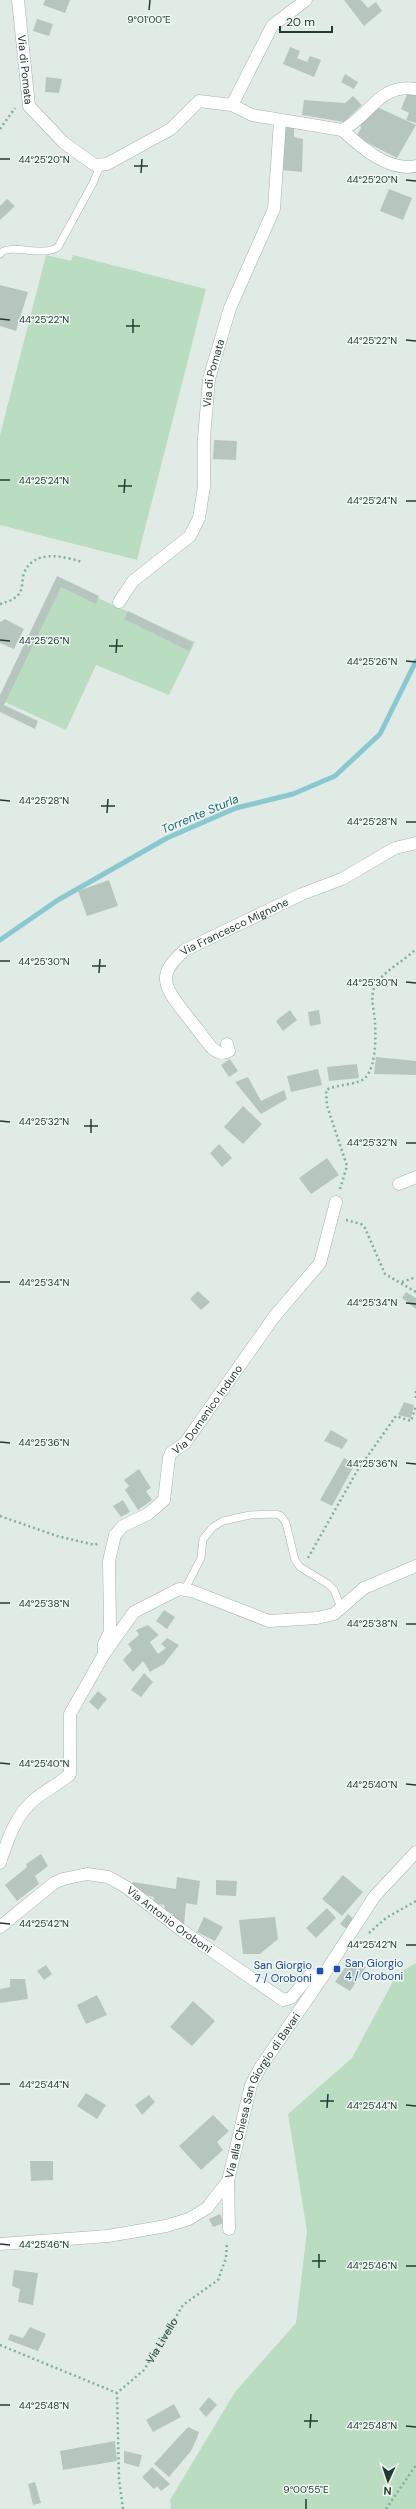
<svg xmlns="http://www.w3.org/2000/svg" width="416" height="2509" font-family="'DM Sans',sans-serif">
<rect width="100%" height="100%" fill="#e1ebe6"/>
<path fill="#badcc1" d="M46,255l25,6 2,-6 133,34 -69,271 -137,-35v-90z
M58,580l137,62 -26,53 -73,-30 -30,65 -61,-28z
M416,1963v546h-245l-1,-9 65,-108 61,-69 11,-92 -19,-117 64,-56 45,-84z"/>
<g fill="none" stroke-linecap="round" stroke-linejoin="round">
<path stroke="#89c8d0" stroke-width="5" d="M0,940l58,-40 109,-62 69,-30 57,-14 42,-18 45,-42 36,-73"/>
</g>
<path fill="#b6c6bf" d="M45,0h25l-5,13 -22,-8z
M344,0h17l7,8 8,-6 6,9 -18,15z
M37,19l16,5 -4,12 -16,-5z
M290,47l10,4 -3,7 10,4 3,-6 11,4 -7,17 -31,-13z
M345,74l13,8 -4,7 -13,-7z
M46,77l16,2 -3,14 -14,-1z
M409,90l7,2v31l-10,-3 3,-7 -8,-4z
M353,96l9,9 -18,17 -42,-7 2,-15 41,3z
M375,106l41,19 -19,33 -41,-21 5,-9 -1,-4z
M284,126l10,1v10l9,2 -1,33 -21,-2z
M389,189l23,9 -9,22 -23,-9z
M7,199l8,7 -15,14v-14z
M0,285l28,7 -12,39 -16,-5z
M214,440l23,1 -1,19 -23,-1z
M57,576l42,20 -3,8 -35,-17 -57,118 34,16 -3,8 -35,-17v-17z
M128,611l65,32 -4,8 -65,-32z
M5,619l19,10 -10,20 -14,-6v-21z
M109,880l9,26 -31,10 -9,-25z
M290,1010l7,10 -14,11 -7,-10z
M319,1010l2,14 -11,2 -2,-14z
M376,1057l40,4v14l-42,-1z
M230,1059l8,12 -9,6 -8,-12z
M357,1064l2,14 -30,3 -2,-14z
M318,1069l4,16 -31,7 -4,-16z
M248,1077l13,24 23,-11 3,9 -26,15 -26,-32z
M243,1106l19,18 -19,20 -19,-17z
M219,1144l13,14 -10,9 -12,-14z
M327,1158l12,17 -28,19 -12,-16z
M198,1291l12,11 -9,8 -11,-11z
M406,1292l10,6v11l-14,-11z
M404,1402l10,3 -3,13 -13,-3z
M331,1430l17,10 -6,9 -18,-8z
M344,1458l11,6 -23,42 -12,-6z
M139,1469l12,19 -5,3 6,9 -14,10 -13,-20 4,-4 -5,-6z
M123,1500l7,12 -9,5 -8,-11z
M164,1610l11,7 -8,12 -11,-8z
M148,1625l11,10 -9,7 8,12 8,-6 -5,-4 6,-6 12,7 -15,19 -14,8 -7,-11 -10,11 -10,-12 9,-10 -4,-6 11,-9 -3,-5z
M144,1673l9,9 -12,15 -10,-7z
M98,1691l9,8 -9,11 -9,-8z
M41,1854l7,12 -13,10 4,8 -22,17 -12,-16 22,-18 -1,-3z
M343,1875l20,17 -21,24 -20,-17z
M177,1877l23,4 -3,24 -11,-2 -2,22 -11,-7v-4l-8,-3 -1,-6 -11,-2 1,-6 -13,-3 -9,-6 1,-6 43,7z
M216,1880l21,1 -1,15 -20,-1z
M327,1908l9,10 -20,20 -10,-10z
M348,1914l7,6 -8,9 -7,-5z
M204,1917l19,10 -8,14 -18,-9z
M275,1917l3,22 -18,15h-17l-4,-34z
M357,1961l9,6 -16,24 -15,-9 13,-19 6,3z
M46,1965l6,9 -8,6 -7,-9z
M10,1979h15l3,20 -28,4v-14l10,-2z
M97,1995l10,20 -21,9 -9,-19z
M193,2001l22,20 -23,25 -22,-19z
M86,2093l20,12 -9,14 -20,-13z
M149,2095l6,7 -13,13 -7,-10z
M213,2115l16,16 -12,11 6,8 -22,20 -22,-24z
M30,2161h23v19l-22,1z
M220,2214l4,9 -11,4 -4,-8z
M14,2270l24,3 -5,32 -15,-3 2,-13 -8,-3z
M30,2327l16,7 -8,17 -30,-11 2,-6 13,4z
M209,2397l8,8 -11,12 -7,-8z
M174,2404l7,13 -28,15 -7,-12z
M188,2427l11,5 -2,6 -6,13 -22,26 -15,-13z
M115,2441l2,20 -54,9 -3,-19z
M124,2451l18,4 -3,12 -15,-4z
M152,2467l18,17 -9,7 -4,-5 -3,3 -12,-12z
M35,2482l6,21 -8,2 -5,-21z"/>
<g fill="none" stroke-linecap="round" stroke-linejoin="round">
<g stroke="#a4b3ad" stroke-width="8">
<path id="lane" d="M0,254c9,-12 43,4 58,-7l35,-64 7,-17
M185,1589l16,-31 2,-19 10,-12 10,-6 27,-6 26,-1 5,2 5,7 9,37 5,7 28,17 6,6 7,18"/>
</g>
<g stroke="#a4b3ad" stroke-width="13">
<g id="street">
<path id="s2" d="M18,0l11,106 35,37 31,22 12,-1 64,-35 28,-28 33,4 20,10 90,15c28,-13 36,-47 74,-41"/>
<path d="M232,105l40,-79 34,-26"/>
<path d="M342,130c19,17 46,42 74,36"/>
<path id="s3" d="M119,602l14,-21 57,-45 9,-18 5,-31v-49l5,-59 21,-71 44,-99 6,-88"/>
<path id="s4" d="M227,1044l2,7c-7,4 -12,1 -17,-3 -10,-12 -19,-25 -29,-37 -20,-26 -26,-37 2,-61l117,-56 40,-15 53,-31 21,-5"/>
<path d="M399,1184l17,-7"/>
<path d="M104,1654l30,-42 45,-23 13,2 77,30 48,-3 17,-4 30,-26 52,-22"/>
<path id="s5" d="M0,1863c7,-22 16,-49 35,-64 11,-9 24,-15 35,-25v-60l34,-60v-10l6,-12v-8l-1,-63 6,-26 8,-9 25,-12 16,-14 5,-42 2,-5 14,-10 89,-126 46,-54 16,-61"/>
<path id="s6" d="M0,1927l54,-44 9,-4 24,-5 21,3 18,10 54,42 103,71 8,-2 19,-23 13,1"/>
<path d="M228,2181l1,48"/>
</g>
</g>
<g stroke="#9fb7ad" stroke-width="13">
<g id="secondary">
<path id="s7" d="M0,2244l108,-8 58,-10 23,-7 18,-11 21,-27 23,-96 9,-17 63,-92 51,-79 42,-45"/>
</g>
</g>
<g stroke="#81ae9e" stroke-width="2.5" stroke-dasharray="2 3" stroke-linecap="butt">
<path d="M0,129l15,-21"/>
<path d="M0,604c7,-2 14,-4 19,-10 4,-5 3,-15 5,-21 10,-24 39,-17 58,-11"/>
<path d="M340,1189l7,-23 -20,-60 -1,-16c11,-6 34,-5 40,-13 10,-12 10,-39 9,-54 0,-11 -6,-26 0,-37 8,-15 29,-25 41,-37"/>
<path d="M346,1220l15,4 4,4 20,46 31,18"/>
<path d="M402,1282l14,-5"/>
<path d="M416,1391v8"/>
<path d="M0,1516l57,20 38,9 3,-2"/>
<path d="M308,1558l49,-87 39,-55 15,5 5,-15"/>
<path d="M369,1933l17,-15 30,-17"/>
<path d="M0,2345l117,48"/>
<path id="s1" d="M123,2509l-4,-30 -2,-86 27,-23 39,-65 35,-25 8,-22 1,-15"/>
<path d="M386,2509l30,-44"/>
</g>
<use href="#lane" stroke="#fff" stroke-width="7"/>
<use href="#street" stroke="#fff" stroke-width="12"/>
<use href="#secondary" stroke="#fff" stroke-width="12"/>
</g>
<path fill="none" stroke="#213b33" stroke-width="1.5" d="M149,10l1,-10M0,159h10M134,166h14M141,173l1,-14M406,180l10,1M0,319l10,1M126,326h14M133,333v-14M406,340l10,1M0,480h10M118,486h14M124,493l1,-14M406,501h10M0,640l10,1M109,646h14M116,653l1,-14M406,661l10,1M0,800l10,1M101,806h14M107,813l1,-14M406,822h10M0,961h10M92,966h14M99,973l1,-14M406,982l10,1M0,1121l10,1M84,1126h14M91,1133v-14M406,1143h10M0,1282h10M406,1303l10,1M0,1442l10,1M406,1463l10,1M0,1603h10M406,1624h10M0,1763l10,1M406,1784l10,1M0,1923l10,1M406,1945h10M0,2084h10M320,2101h14M406,2105l10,1M327,2108l1,-14M0,2244l10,1M312,2261h14M406,2266h10M319,2268v-14M0,2405h10M304,2421h14M406,2426l10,1M310,2428l1,-14M306,2509v-10"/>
<g fill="#1a4fb4" stroke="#f1f8f4" stroke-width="1.5">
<rect x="333" y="1965" width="8" height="8" rx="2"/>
<rect x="316" y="1967" width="8" height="8" rx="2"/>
</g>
<g text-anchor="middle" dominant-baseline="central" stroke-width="3" stroke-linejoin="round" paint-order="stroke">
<g font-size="11" fill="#213b33" stroke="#f1f8f4">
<text stroke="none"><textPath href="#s2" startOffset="70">Via di Pomata</textPath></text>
<text stroke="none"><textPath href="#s3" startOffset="264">Via di Pomata</textPath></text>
<text stroke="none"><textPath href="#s4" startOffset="200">Via Francesco Mignone</textPath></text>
<text stroke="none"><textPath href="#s5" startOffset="533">Via Domenico Induno</textPath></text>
<text stroke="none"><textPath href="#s6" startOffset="200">Via Antonio Oroboni</textPath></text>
<text stroke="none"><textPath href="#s7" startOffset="340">Via alla Chiesa San Giorgio di Bavari</textPath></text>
<text stroke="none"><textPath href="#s1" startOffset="186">Via Livello</textPath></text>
</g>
<g font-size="11" fill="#164399" stroke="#f1f8f4" text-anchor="start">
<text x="345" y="1963">San Giorgio<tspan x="345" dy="13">4 / Oroboni</tspan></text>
<text x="312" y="1965" text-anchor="end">San Giorgio<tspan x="312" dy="13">7 / Oroboni</tspan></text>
</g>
<g font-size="12" font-style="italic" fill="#1d6b76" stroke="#f1f8f4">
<text transform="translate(200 814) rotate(-23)">Torrente Sturla</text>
</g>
</g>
<g font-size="10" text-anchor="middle" fill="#213b33" stroke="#f1f8f4" stroke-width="3" stroke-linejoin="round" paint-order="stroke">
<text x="149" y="23">9°01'00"E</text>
<text x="44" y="163">44°25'20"N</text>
<text x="372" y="183">44°25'20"N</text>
<text x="44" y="323">44°25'22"N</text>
<text x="372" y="344">44°25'22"N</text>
<text x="44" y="484">44°25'24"N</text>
<text x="372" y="504">44°25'24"N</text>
<text x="44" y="644">44°25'26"N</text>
<text x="372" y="665">44°25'26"N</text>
<text x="44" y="804">44°25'28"N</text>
<text x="372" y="825">44°25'28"N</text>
<text x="44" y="965">44°25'30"N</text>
<text x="372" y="986">44°25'30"N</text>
<text x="44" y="1125">44°25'32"N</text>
<text x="372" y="1146">44°25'32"N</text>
<text x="44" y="1286">44°25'34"N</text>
<text x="372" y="1306">44°25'34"N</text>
<text x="44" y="1446">44°25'36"N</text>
<text x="372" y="1467">44°25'36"N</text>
<text x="44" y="1607">44°25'38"N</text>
<text x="372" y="1627">44°25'38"N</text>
<text x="44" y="1767">44°25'40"N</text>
<text x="372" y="1788">44°25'40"N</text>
<text x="44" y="1927">44°25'42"N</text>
<text x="372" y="1948">44°25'42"N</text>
<text x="44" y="2088">44°25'44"N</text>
<text x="372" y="2109">44°25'44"N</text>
<text x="44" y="2248">44°25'46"N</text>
<text x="372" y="2269">44°25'46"N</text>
<text x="44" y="2409">44°25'48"N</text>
<text x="372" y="2429">44°25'48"N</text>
<text x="306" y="2493">9°00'55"E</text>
</g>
<g transform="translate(388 2481) rotate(183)" stroke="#f1f8f4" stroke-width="3" paint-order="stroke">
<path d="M0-3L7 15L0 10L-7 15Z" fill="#213b33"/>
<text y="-6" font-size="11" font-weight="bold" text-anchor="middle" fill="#213b33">N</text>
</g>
<path d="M280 26v6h52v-6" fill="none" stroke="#213b33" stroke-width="2"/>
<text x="286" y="26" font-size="12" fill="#213b33" stroke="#f1f8f4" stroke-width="3" paint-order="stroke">20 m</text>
</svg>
